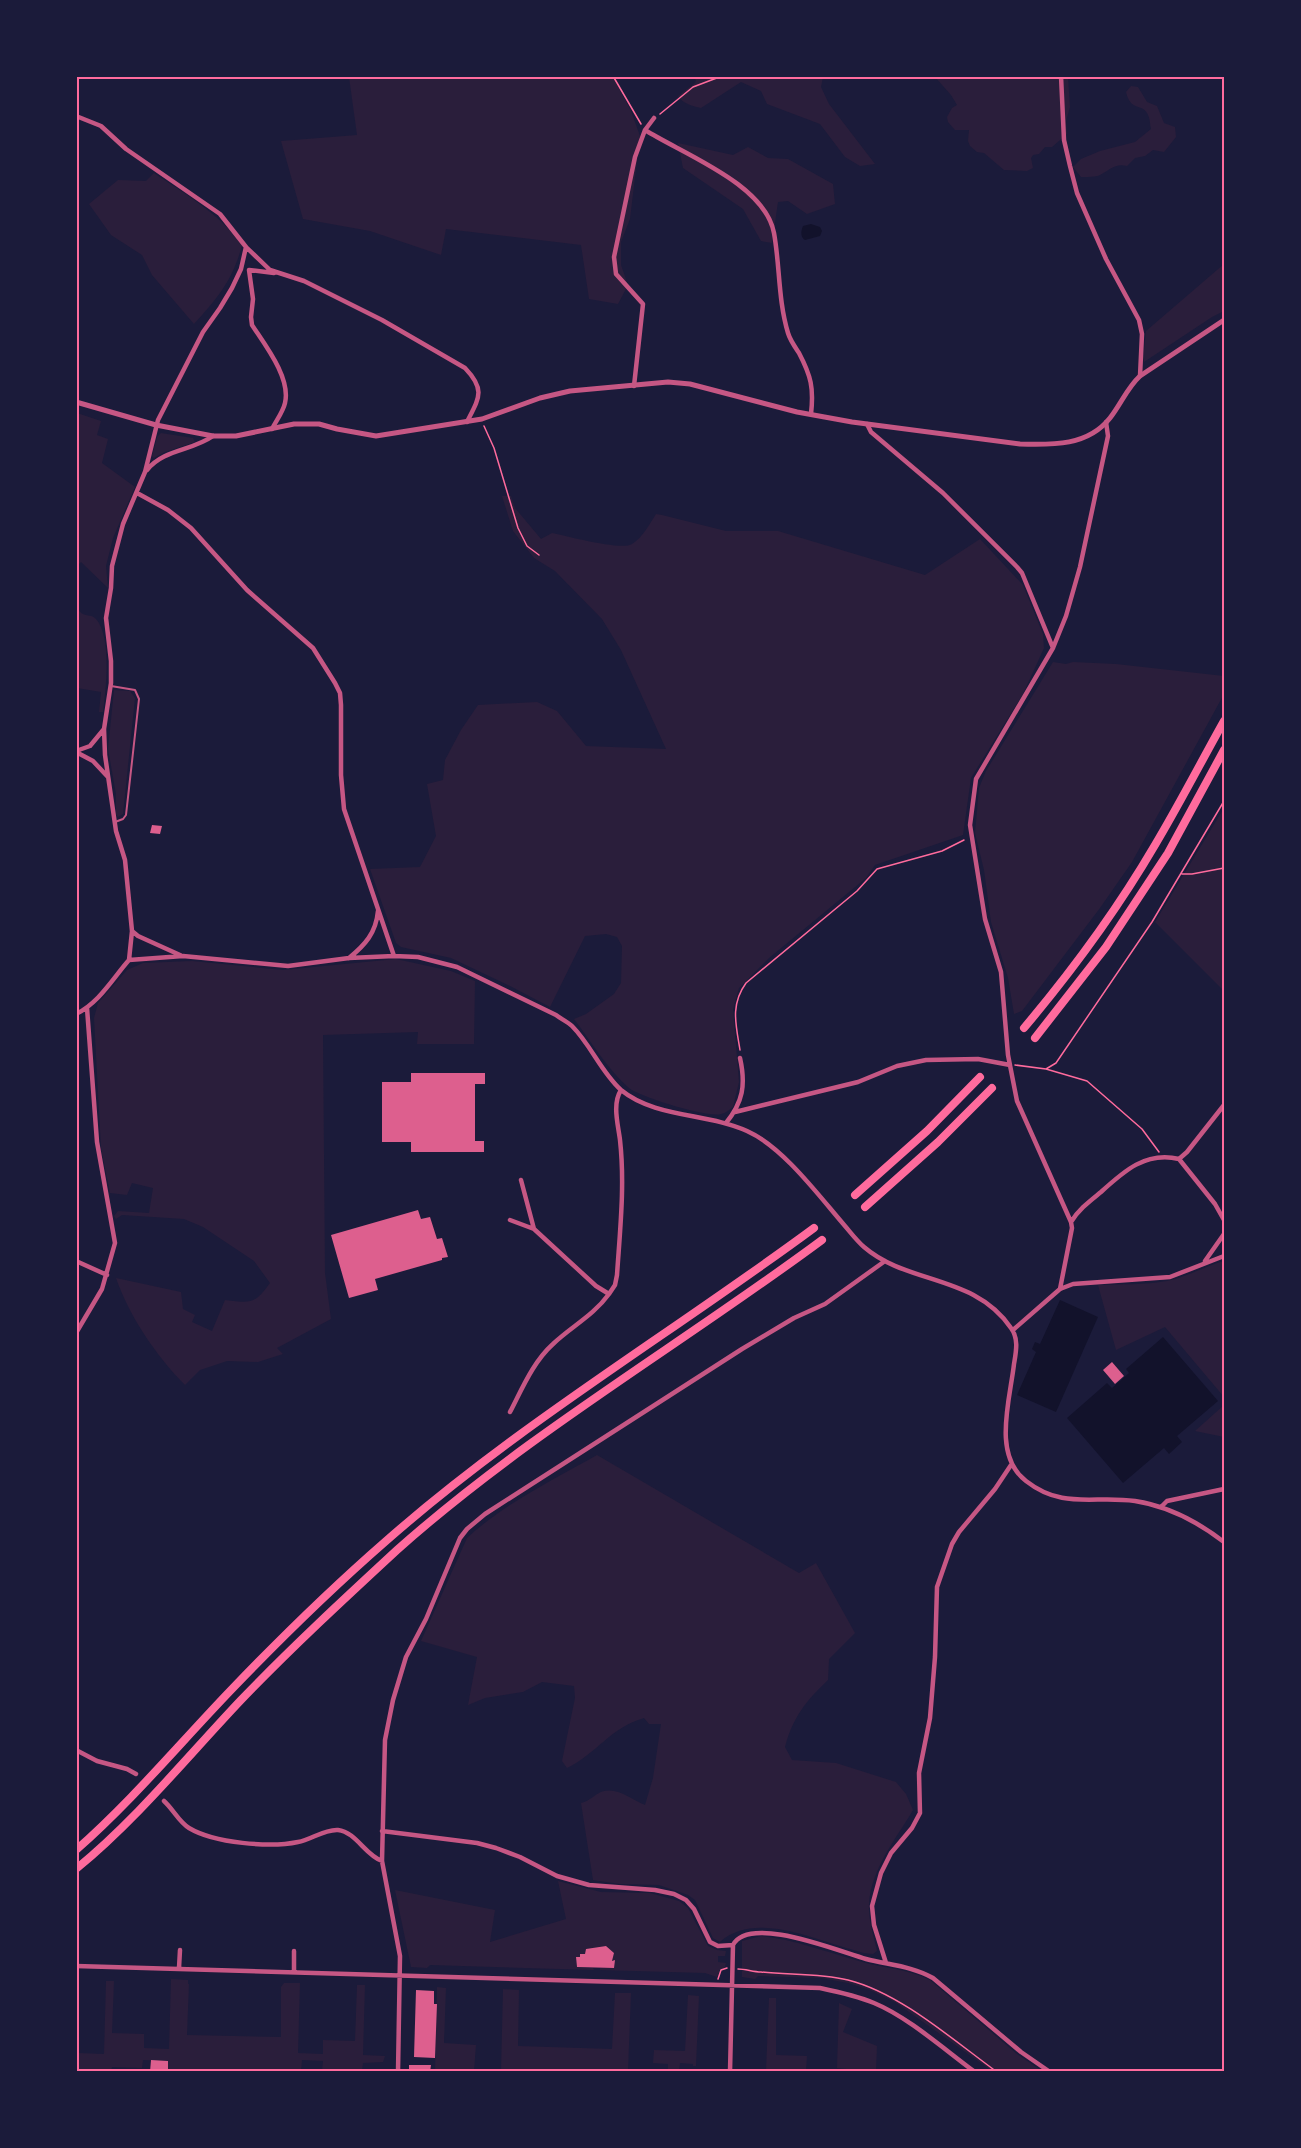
<svg xmlns="http://www.w3.org/2000/svg" width="1301" height="2148" font-family="'Public Sans',sans-serif">
<rect width="100%" height="100%" fill="#1b1b3a"/>
<path fill="#2a1e3b" d="M349,77h264l18,34 9,25 -10,83 -9,23v23l7,20 -10,19 -29,-5 -8,-54 -135,-16 -5,26 -71,-24 -67,-12 -22,-78 76,-6z
M692,77h131l-2,10 8,17 46,60 -15,2 -15,-9 -25,-33 -53,-20 -6,-13 -20,-9 -40,26c-8,-2 -18,-4 -23,-12l17,-13 1,-3z
M935,77h133l2,30 -4,14 1,13 -15,13h-7l-6,7 -6,1 -2,3 2,10 -6,3 -23,-1 -20,-17 -7,-1 -7,-6 -2,-5 1,-11h-14l-7,-8 -1,-5 5,-9 5,-3 -6,-10z
M1131,86l7,1 9,15 10,4 7,17 11,4 1,10 -12,15 -11,-2 -8,6 -10,2 -8,8c-12,-3 -17,4 -27,9 -4,2 -14,2 -19,2l-8,-10 8,-8 19,-8 35,-9 16,-13c-1,-4 -1,-12 -4,-16 -6,-10 -16,-1 -21,-21z
M678,143l55,12 15,-8 20,11 20,1 45,25 2,20 -28,10 -19,-13 -10,1 -6,41 -11,-2 -18,-32 -60,-41z
M154,173c31,21 65,40 88,72 -9,35 -25,54 -48,79l-42,-49 -10,-20 -31,-20 -22,-31 29,-24 28,1z
M1224,264v47l-12,6 -68,45 -1,-5 3,-26z
M77,413l24,8 -4,14 11,4 -6,24 33,24 -22,51 -7,28 2,22 -27,-26 -4,4z
M161,433l32,5 2,4 -30,10 -11,6 -2,-2 5,-19z
M502,496h9l4,12 26,31 11,-6c15,3 70,18 80,11 11,-7 17,-19 24,-30l6,1 64,16h52l147,44 55,-36 43,46 20,49 1,14 -21,46 -52,84 -8,57 -88,30 -9,13 -97,80 -30,30 -6,21 6,73 -6,25c-4,3 -7,6 -12,7 -13,4 -81,-17 -92,-26 -22,-19 -38,-47 -55,-69l12,-5 28,-20 7,-11 1,-37 -5,-9 -11,-3 -21,2 -35,71 -38,-20 -61,-29 -50,-11 -5,-4 -26,-74 50,-2 16,-31 -9,-52 16,-4 2,-20 16,-30 17,-25 59,-3 20,9 29,35 80,3 -45,-99 -19,-31 -47,-48 -21,-13 -21,-27z
M77,607c2,3 3,6 6,7 6,3 8,0 13,5 16,18 10,70 7,93h-4l2,-20 -24,-4z
M1053,662l13,2 7,-2 43,2 108,12v18l-92,168 -32,46 -78,103 -8,3 -6,-36 -17,-56 -7,-52 -9,-37 4,-45 7,-17z
M114,690l16,1 5,7 -12,116 -5,3 -2,-3v-20l-8,-45z
M1224,808v183l-69,-69z
M396,959l55,12 24,10 -1,63h-57l1,-12 -95,3 2,238 6,46 -54,29 6,6 -25,8 -31,-1 -27,9 -15,15c-28,-28 -56,-69 -69,-107l65,14 2,17 12,6 -3,7 20,9 13,-31c26,3 29,5 45,-17l-16,-22 -51,-34 -19,-8 -62,-4 -6,4 -2,-3 4,-5 31,2 4,-25 -21,-5 -5,12 -17,-2 -9,-45 -7,-130 4,-15 29,-33 16,-7 49,-2 91,9z
M1224,1261v136l-59,-70 -49,23 -18,-65c23,-1 47,0 69,-4 20,-4 38,-15 57,-20z
M1224,1405v32l-29,-6z
M597,1455l202,118 17,-10 39,70 -26,26 -1,21c-22,21 -35,37 -43,67l7,13 44,3 60,19 10,12 7,16c-17,29 -42,59 -44,94 -1,15 5,33 8,47l-4,3c-9,0 -18,-4 -27,-6 -37,-11 -93,-36 -126,-6l-7,-4 -18,-38 -7,-5 -29,-10 -39,-1 -27,-4 -12,-77c8,-2 11,-6 18,-10 16,-8 31,6 46,12l8,-27 8,-54h-12l-5,-6c-33,9 -48,36 -77,50l-5,-7 13,-63 -1,-12 -32,-4 -19,10 -38,6 -17,7 9,-48 -56,-16 46,-103c38,-35 86,-58 130,-83z
M558,1881l43,11 49,1 29,8 9,7 20,38 9,4 9,1 -1,5h-7v6l8,1 -1,4 -5,3 -3,7 -12,-4 -105,-3v-2h14v-7h-2l2,-8 -8,-7 -20,3 -1,5h-5v3h-4l1,10 16,1 1,2 -164,-5 -3,3 -16,-1 -16,-77 100,20 -5,32 76,-23z
M761,1936c34,4 65,16 98,25 23,7 50,8 71,19l87,74 25,17h-50l-97,-69 -25,-12 -22,-7 -27,-5 -63,-2 -3,3 -13,-2v-36z
M171,1979l17,1v4h1l-2,51 94,2v-50l3,-4h16l-2,70 25,1v-14l32,1 2,-56h8l-2,70 22,1 -2,6 -20,1 -1,8h-40l1,-10 -21,-1 -1,11 -116,-1v1h-17v-10l-25,-1 -1,8 -30,-1 -1,4 -33,1 1,-19 25,1 2,-73h8l-2,52 32,1v14l25,1z
M437,1987l9,1 -2,55 32,2 -2,26 -39,1z
M503,1989l16,1 -1,56 94,3 3,-56h16l-3,78h-127z
M688,1995l11,1 -3,70h-3v-2l-13,-1 -1,8h-11v-7l-15,-1 1,-13 31,1z
M769,1998h7v57l31,1 -1,15h-40z
M839,2003l13,6 -9,23 34,14 -1,25h-30v-2l-9,-1z"/>
<path fill="#12122b" d="M811,224l9,3 2,4 -2,5 -15,4c-5,-3 -4,-9 -2,-14z
M1060,1300l38,17 -42,95 -39,-17 19,-43 -4,-3 3,-7 5,2z
M1163,1337l55,64 -41,35 5,6 -13,12 -5,-6 -41,35 -56,-65 40,-35 5,5 17,-15 -3,-4z"/>
<path fill="#dd5f8e" d="M152,825l10,1 -2,8 -10,-1z
M411,1073h74v11h-10v57h9v11h-73v-10h-29v-60h29z
M418,1210l3,9 9,-2 7,22 5,-1 6,19 -6,1v2l-67,19 3,11 -29,8 -18,-63z
M1112,1362l12,14 -9,8 -12,-14z
M606,1946l8,7 -2,8 3,-1 -1,8 -37,-1 -1,-10h4v-3h5l1,-5z
M416,1990l18,1v13h3l-2,54 -21,-1z
M151,2060l17,1v11h-18z
M409,2065h22l-1,7h-21z"/>
<g fill="none" stroke-linecap="round" stroke-linejoin="round">
<path stroke="#ff6b9d" stroke-width="1.5" d="M613,76l28,48
M660,114l33,-27 29,-11
M484,426l10,22 24,80 9,18 12,9
M1182,874h10l32,-6
M740,1050c-4,-25 -10,-45 6,-67l111,-92 20,-22 65,-18 22,-11
M1015,1065l31,4 41,12 55,48 17,23
M1046,1069l10,-6 96,-141 72,-121
M738,1969c8,0 15,3 23,3 29,3 58,1 87,8 52,13 105,60 149,92
M718,1979l3,-9 6,-2"/>
<path stroke="#c65784" stroke-width="2" d="M111,686l24,4 4,9 -13,116 -3,4 -8,3"/>
<path stroke="#c65784" stroke-width="4.5" d="M1061,76l3,64 6,26 7,27 29,66 33,61 3,14 -2,42
M76,116l25,10 25,23 94,65 26,33 24,23 34,11 78,39 83,48c21,22 14,30 2,54
M645,130c38,24 120,54 129,103 6,33 4,67 14,100 2,7 7,14 11,20 12,23 15,35 12,61
M249,270l4,29 -2,18 1,8c13,20 39,53 33,78 -2,9 -9,18 -13,26
M249,270l25,3
M634,386l9,-82 -27,-30 -2,-17 21,-100 10,-27 9,-12
M867,424l4,8 72,61 74,74 5,6 31,75
M147,470c17,-21 45,-19 66,-34
M137,493l31,17 23,18 56,62 66,58 22,35 5,10 1,12v70l3,34 50,147
M76,751l14,-5 14,-17
M76,752l17,9 14,15
M132,931l6,5 42,19
M349,958c16,-13 27,-25 29,-47
M129,960l3,-29 -7,-71 -9,-29 -11,-76 -1,-26 7,-46v-22l-5,-43 5,-30 1,-22 11,-42 22,-52 13,-52 45,-88 17,-24 12,-20 9,-19 5,-22
M76,1014c23,-11 37,-36 53,-54l54,-4 105,10 61,-8 45,-2 24,1 39,10 99,48c5,4 12,7 16,11 19,19 29,46 49,64 34,28 87,23 126,41 36,16 72,65 98,95 6,7 12,15 19,21 44,38 110,27 147,81 8,11 5,24 3,36 -4,36 -22,91 12,117 37,29 68,14 109,20 33,5 63,21 89,41
M735,1112l123,-30 39,-16 29,-6 52,-1 32,6
M726,1123c17,-21 20,-38 14,-65
M1179,1159l36,45 9,16
M521,1180l13,49 62,57 13,8 6,-9 2,-10c3,-45 8,-90 3,-135 -2,-16 -8,-36 1,-50
M510,1220l24,9
M1071,1222c8,-13 19,-21 30,-30 23,-21 45,-41 78,-33l8,-7 37,-47
M76,1261l31,14
M1205,1261l19,-27
M1060,1289l12,-61 -1,-6 -54,-121 -9,-46 -7,-83 -16,-53 -15,-94 6,-46 77,-131 13,-32 14,-49 28,-131 -2,-14
M1013,1330l47,-41 13,-5 97,-7 54,-21
M76,1333l26,-44 13,-46 -18,-101 -10,-134
M510,1412c12,-23 23,-50 43,-68 19,-18 40,-28 56,-50
M1161,1507l6,-6 57,-12
M76,1750l21,11 30,8 9,5
M164,1801c9,8 15,21 25,27 25,15 81,20 109,14 13,-2 26,-13 40,-12 18,2 27,25 44,31
M382,1831l95,12 19,5 24,9 37,19 32,9 66,5 19,4 12,6 8,9 16,33 8,4 15,-1
M733,1945c16,-31 107,7 133,14 23,6 46,7 67,19l88,74 29,20
M886,1963l-12,-38 -2,-19 9,-33 10,-20 21,-25 8,-15 -1,-40 11,-55 5,-61 2,-70 15,-43 7,-12 36,-43 16,-24
M76,1966l744,22c19,4 37,8 54,15 34,14 71,47 101,69
M179,1968l1,-18
M294,1972v-21
M398,2072l2,-116 -18,-95 3,-121 8,-40 13,-43 20,-38 34,-81 7,-9 18,-15 257,-165 52,-31 31,-14 60,-43
M730,2072l3,-127"/>
<path stroke="#c65784" stroke-width="5" d="M76,402l80,23 57,11h23l58,-12h25l18,5 39,7 106,-17 58,-21 30,-7 98,-9 22,2 107,28 55,10 168,22c33,1 68,2 90,-26 11,-14 17,-30 30,-42l84,-56"/>
<path stroke="#ff6b9d" stroke-width="8" d="M1024,1028c48,-57 93,-118 131,-183 24,-40 46,-83 69,-124
M1035,1038l71,-91 62,-94 56,-103
M855,1195l72,-64 53,-54
M865,1207l73,-65 54,-54
M76,1850c56,-49 104,-107 156,-161 49,-51 100,-101 154,-148 133,-117 286,-208 428,-313
M76,1869c61,-50 111,-112 165,-169 50,-52 103,-101 156,-150 130,-116 285,-206 425,-310"/>
</g>
<rect width="1301" height="2148" fill="none" stroke="#1b1b3a" stroke-width="156"/>
<rect x="78" y="78" width="1145" height="1992" fill="none" stroke="#ff6b9d" stroke-width="2"/>
</svg>
